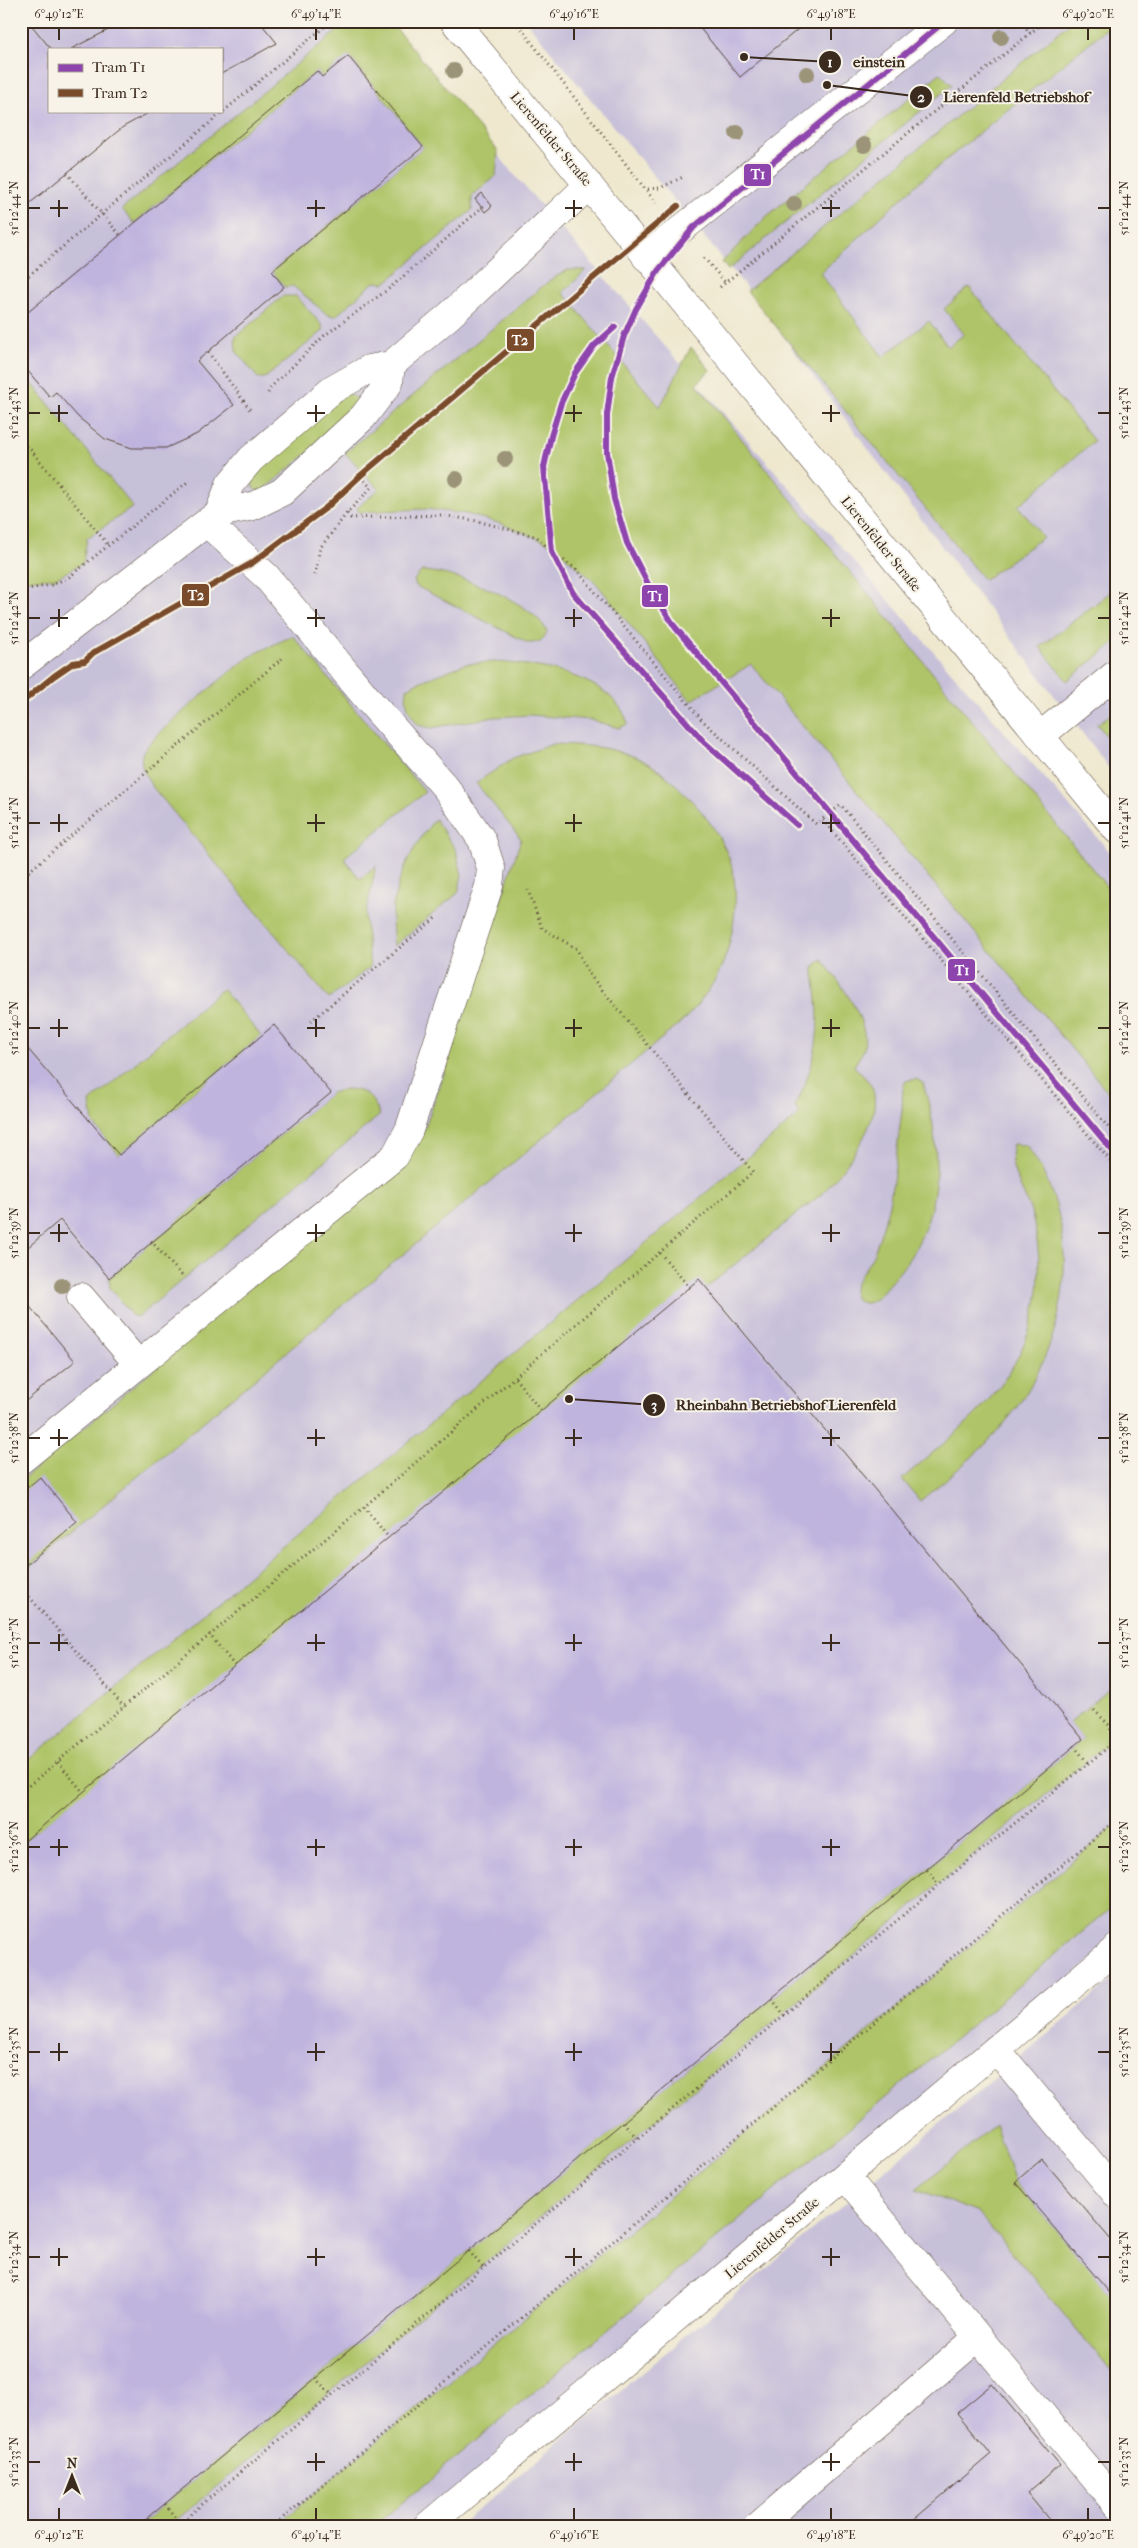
<svg xmlns="http://www.w3.org/2000/svg" width="1138" height="2548" font-family="'IM FELL French Canon',serif">
<rect width="100%" height="100%" fill="#f7f3e8"/>
<filter id="ink" filterUnits="userSpaceOnUse"><feTurbulence type="fractalNoise" baseFrequency=".02" numOctaves="2"/><feDisplacementMap in="SourceGraphic" scale="10" xChannelSelector="R" yChannelSelector="G"/><feConvolveMatrix kernelMatrix="1 2 1 2 8 2 1 2 1" color-interpolation-filters="sRGB"/></filter>
<filter id="wash" filterUnits="userSpaceOnUse"><feTurbulence type="fractalNoise" baseFrequency=".0096" numOctaves="4" result="noise"/><feDisplacementMap in="SourceGraphic" scale="20" xChannelSelector="R" yChannelSelector="G"/><feGaussianBlur stdDeviation="1.12" result="paint"/><feColorMatrix in="noise" values="0 0 0 0 0 0 0 0 0 0 0 0 0 0 0 0 0 1.4 0 .05"/><feComposite in="paint" operator="in"/></filter>
<g filter="url(#wash)">
<rect width="100%" height="100%" fill="#efe8cf"/>
<path fill="#c7c0d9" fill-rule="evenodd" d="M21,21h367l129,157 600,682v1079l-701,588h-395zM49,49h172v62h-172z
M526,21h591v758l-368,-488z
M1117,1976v551h-660l401,-335z"/>
<path fill="#afc468" stroke="#757743" d="M349,21h41l108,130 -2,25 -24,20v14l-87,73 -11,-1 -38,34 -8,-1 -35,-29 -9,1 -12,-16 151,-124 -74,-91 -27,21 -5,-6 -183,152 -12,-14z
M1072,21h44l-198,162 -98,90 63,84 46,-36 19,26 16,-13 -20,-25 25,-22 125,154 -76,65 25,31 -59,43 -237,-289z
M940,73l12,12 -224,185 -6,-8 44,-45z
M568,270h18l-23,23 97,114 31,-60 19,23 -13,14 420,515v204l-366,-439 -60,37 -95,-118 -46,-40 -51,-20 -33,-9 -40,-5 -67,3 -2,-4 22,-19 -34,-36 205,-173z
M283,296h13l26,29 1,6 -58,47h-7l-22,-27 -1,-14z
M25,375l108,132 -46,31 -4,25 -27,15 -35,2v-202z
M347,392l10,7 1,12 -97,81 -6,-2 -7,-12z
M422,571c30,0 114,31 125,61 -5,10 -9,11 -19,11l-112,-57 -2,-6z
M1117,587v54l-50,40 -27,-34z
M293,636l132,156 -81,66 16,21 16,-13 -11,51 5,50 -41,32 -178,-214c-5,-10 -13,-21 -8,-33 6,-14 89,-83 105,-94 15,-9 29,-15 45,-22z
M495,662c42,2 120,14 133,62l-9,4 -28,-8 -61,-5 -36,2 -63,11 -13,-3c-9,-12 -14,-21 -11,-36l7,-5 51,-20z
M1117,710v39l-20,-25z
M553,744c29,1 55,2 82,13 21,8 37,23 52,39 16,16 29,33 39,55 18,36 8,99 -13,132 -8,13 -18,25 -28,36l-664,555v-93l384,-325 19,-26 18,-50 79,-241 -45,-56 37,-25z
M435,819l21,31 6,25 -4,18 -64,53c-1,-13 -3,-27 -1,-39 5,-34 21,-62 42,-88z
M822,959c16,23 48,59 42,90 -2,5 -7,12 -10,17 5,6 17,16 19,24 10,33 -30,79 -49,102l-803,652v-78l779,-652 -5,-7c25,-54 27,-81 18,-140z
M222,989l39,47 -142,119 -26,-32 -3,-21z
M916,1079l7,4c22,73 20,146 -36,203 -5,6 -14,19 -23,17 -25,-6 3,-35 7,-44 6,-11 9,-24 13,-36 10,-30 13,-79 18,-112 1,-10 -1,-22 4,-30z
M346,1089c21,1 26,8 34,26l-241,201h-7l-22,-28 -1,-10 222,-185z
M1013,1144l13,1c63,85 43,202 -23,280 -24,29 -55,52 -83,76l-18,-22c23,-20 47,-39 69,-60 57,-56 80,-122 62,-200 -5,-24 -28,-51 -20,-75z
M1117,1683v65h-15l-934,779h-31l946,-788 -14,-16z
M1117,1824v79l-744,624h-99z
M995,2125l20,57 102,119v76l-139,-164 -62,-24z"/>
<g id="blocks">
<path fill="#bfb4de" d="M21,21h7l23,28h-2v62h103l-29,16 -94,77 -8,10z
M126,21h133l18,22 -56,31v-25h-150z
M694,21h114l-68,56z
M348,56l75,91 -151,124 12,16 -87,74 37,44 -37,29 -31,14h-34l-27,-9 -27,-22 -22,-25 -6,5 -29,-34v-45l296,-247 5,6z
M482,193l10,13 -7,6 -10,-13z
M274,1025l57,68 -222,185 -49,-58 -39,33v-212l98,114z
M699,1279l384,460 -946,788h-116v-683z
M21,1296l54,65 -54,44z
M40,1477l37,45 -56,47v-76z
M1042,2159l75,88 -2,52 -100,-117z
M992,2384l68,81 -33,28 28,34h-150l86,-73 -34,-41z"/>
</g>
</g>
<g filter="url(#ink)">
<use href="#blocks" fill-opacity="0" stroke="#564639" stroke-width="1"/>
<g fill="none" stroke-linecap="round" stroke-linejoin="round">
<g stroke="#564639" stroke-width="29">
<path id="minor" d="M454,21l663,809
M646,257l298,-236
M219,513l11,-29 21,-25 81,-69 37,-21 22,-4 59,-50 139,-130
M21,666l198,-153 34,-7 29,-14 81,-75 26,-34 2,-18
M1040,736l77,-63
M81,1297l57,67
M21,1460l374,-304 14,-26 80,-244 2,-18 -9,-28 -36,-52 -75,-85 -105,-127 -59,-53
M996,2049l121,146
M845,2176l272,329
M426,2527l691,-579
M757,2527l220,-189"/>
</g>
<path stroke="#564639" stroke-width="3" stroke-dasharray="1 4" stroke-linecap="butt" d="M515,21l141,182
M1020,21l10,12
M871,27l8,-6
M67,173l53,62
M648,189l12,-1 23,-11
M704,258l21,24
M21,282l310,-261
M720,287l325,-266
M208,352l43,59
M268,393l4,-7 53,-51 65,-47 96,-84
M21,438l88,108
M358,473l13,15 -24,25 4,5 91,-3 35,6 60,16 15,15 24,17 126,151 114,104 25,-19 276,333
M315,575l5,-27 27,-35
M21,590l31,-5 17,-8 121,-97
M823,820l294,349
M21,878l264,-222
M311,1021l127,-105
M151,1241l33,37
M660,1253l30,35
M515,1378l26,33
M364,1507l25,31
M26,1593l98,114
M209,1634l26,32
M1074,1746l14,17
M58,1762l25,30
M21,1792l343,-285 389,-335 -164,-198 -12,-25 -35,-21 -14,-38
M927,1870l12,15
M772,1999l13,17
M623,2122l15,17
M469,2251l15,18
M315,2378l17,17
M165,2504l14,19
M175,2527l764,-642 168,-137 6,-13 -4,-10 -15,-15
M272,2527l845,-708"/>
<use href="#minor" stroke="#fff" stroke-width="28"/>
<g stroke="#f7f3e8" stroke-width="10">
<path id="tram-1" d="M945,21l-251,206 -36,44 -22,38 -12,27 -12,41 -5,38v37l7,47 13,44 23,45 25,39 442,529
M615,327l-21,19 -19,27 -14,30 -10,33 -7,31 8,85 21,41 131,149 93,83"/>
</g>
<g stroke="#f7f3e8" stroke-width="10">
<path id="tram-2" d="M21,703l33,-27 19,-13 12,-2 8,-8 159,-90 75,-56 33,-31 318,-270"/>
</g>
<use href="#tram-1" stroke="#8e44ad" stroke-width="6"/>
<use href="#tram-2" stroke="#7a4b2a" stroke-width="6"/>
</g>
<g fill="#9c9478">
<circle cx="1001" cy="37" r="8"/>
<circle cx="454" cy="71" r="8"/>
<circle cx="807" cy="74" r="8"/>
<circle cx="737" cy="133" r="8"/>
<circle cx="864" cy="145" r="8"/>
<circle cx="794" cy="204" r="8"/>
<circle cx="505" cy="459" r="8"/>
<circle cx="456" cy="479" r="8"/>
<circle cx="62" cy="1286" r="8"/>
</g>
</g>
<path fill="none" stroke="#3b2a1e" stroke-width="2" d="M59,28v12M316,28v12M574,28v12M831,28v12M1088,28v12M59,200v17M316,200v17M574,200v17M831,200v17M28,208h12M50,208h18M307,208h18M565,208h17M822,208h18M1098,208h12M59,405v17M316,405v17M574,405v17M831,405v17M28,413h12M50,413h18M307,413h18M565,413h17M822,413h18M1098,413h12M59,609v18M316,609v18M574,609v18M831,609v18M28,618h12M50,618h18M307,618h18M565,618h17M822,618h18M1098,618h12M59,814v18M316,814v18M574,814v18M831,814v18M28,823h12M50,823h18M307,823h18M565,823h17M822,823h18M1098,823h12M59,1019v18M316,1019v18M574,1019v18M831,1019v18M28,1028h12M50,1028h18M307,1028h18M565,1028h17M822,1028h18M1098,1028h12M59,1224v18M316,1224v18M574,1224v18M831,1224v18M28,1233h12M50,1233h18M307,1233h18M565,1233h17M822,1233h18M1098,1233h12M59,1429v17M316,1429v17M574,1429v17M831,1429v17M28,1438h12M50,1438h18M307,1438h18M565,1438h17M822,1438h18M1098,1438h12M59,1634v17M316,1634v17M574,1634v17M831,1634v17M28,1643h12M50,1643h18M307,1643h18M565,1643h17M822,1643h18M1098,1643h12M59,1839v17M316,1839v17M574,1839v17M831,1839v17M28,1847h12M50,1847h18M307,1847h18M565,1847h17M822,1847h18M1098,1847h12M59,2043v18M316,2043v18M574,2043v18M831,2043v18M28,2052h12M50,2052h18M307,2052h18M565,2052h17M822,2052h18M1098,2052h12M59,2248v18M316,2248v18M574,2248v18M831,2248v18M28,2257h12M50,2257h18M307,2257h18M565,2257h17M822,2257h18M1098,2257h12M316,2453v18M574,2453v18M831,2453v18M28,2462h12M307,2462h18M565,2462h17M822,2462h18M1098,2462h12M59,2508v12M316,2508v12M574,2508v12M831,2508v12M1088,2508v12"/>
<g text-anchor="middle" dominant-baseline="central" stroke-width="4" stroke-linejoin="round" paint-order="stroke">
<g font-size="14" fill="#3b2a1e" stroke="#f7f3e8">
<text transform="translate(551 139) rotate(50)">Lierenfelder Straße</text>
<text transform="translate(881 544) rotate(51)">Lierenfelder Straße</text>
<text transform="translate(772 2238) rotate(-40)">Lierenfelder Straße</text>
</g>
</g>
<path fill="none" stroke="#3b2a1e" stroke-width="2" d="M744 57L830 62M827 85L921 97M569 1399L654 1405"/>
<g fill="#3b2a1e" stroke="#f7f3e8" stroke-width="2">
<circle cx="744" cy="57" r="5"/>
<circle cx="827" cy="85" r="5"/>
<circle cx="569" cy="1399" r="5"/>
<circle cx="830" cy="62" r="12"/>
<circle cx="921" cy="97" r="12"/>
<circle cx="654" cy="1405" r="12"/>
</g>
<g font-size="15" text-anchor="middle" font-weight="bold" fill="#fff">
<text x="830" y="67">1</text>
<text x="921" y="102">2</text>
<text x="654" y="1410">3</text>
</g>
<g font-size="15" text-anchor="middle" font-weight="bold" fill="#3b2a1e" stroke="#f7f3e8" stroke-width="4" stroke-linejoin="round" paint-order="stroke">
<text x="879" y="67">einstein</text>
<text x="1016" y="102">Lierenfeld Betriebshof</text>
<text x="786" y="1410">Rheinbahn Betriebshof Lierenfeld</text>
</g>
<g stroke="#f7f3e8" stroke-width="2">
<rect x="743" y="163" width="29" height="24" rx="5" fill="#8e44ad"/>
<rect x="506" y="328" width="29" height="24" rx="5" fill="#7a4b2a"/>
<rect x="181" y="583" width="29" height="24" rx="5" fill="#7a4b2a"/>
<rect x="641" y="584" width="28" height="24" rx="5" fill="#8e44ad"/>
<rect x="947" y="958" width="29" height="24" rx="5" fill="#8e44ad"/>
</g>
<g font-size="14" text-anchor="middle" font-weight="bold" fill="#fff">
<text x="758" y="179">T1</text>
<text x="520" y="345">T2</text>
<text x="196" y="600">T2</text>
<text x="655" y="601">T1</text>
<text x="962" y="975">T1</text>
</g>
<rect width="1138" height="2548" fill="none" stroke="#f7f3e8" stroke-width="55"/>
<rect x="48" y="48" width="175" height="65" fill="#f7f3e8" stroke="#aca397"/>
<rect x="58" y="64" width="25" height="8" fill="#8e44ad" stroke="#aca397"/>
<text x="92" y="72" font-size="15" fill="#3b2a1e">Tram T1</text>
<rect x="58" y="89" width="25" height="8" fill="#7a4b2a" stroke="#aca397"/>
<text x="92" y="98" font-size="15" fill="#3b2a1e">Tram T2</text>
<g transform="translate(72 2476)" stroke="#f7f3e8" stroke-width="4" paint-order="stroke">
<path d="M0-4L9 19L0 12L-9 19Z" fill="#3b2a1e"/>
<text y="-8" font-size="14" font-weight="bold" text-anchor="middle" fill="#3b2a1e">N</text>
</g>
<rect x="28" y="28" width="1082" height="2492" fill="none" stroke="#3b2a1e" stroke-width="2"/>
<g font-size="12" text-anchor="middle" fill="#3b2a1e">
<text x="59" y="18">6°49'12"E</text>
<text x="316" y="18">6°49'14"E</text>
<text x="574" y="18">6°49'16"E</text>
<text x="831" y="18">6°49'18"E</text>
<text x="1088" y="18">6°49'20"E</text>
<text transform="translate(14 208) rotate(-90)" y="4">51°12'44"N</text>
<text transform="translate(1124 208) rotate(-90)" y="4">51°12'44"N</text>
<text transform="translate(14 413) rotate(-90)" y="4">51°12'43"N</text>
<text transform="translate(1124 413) rotate(-90)" y="4">51°12'43"N</text>
<text transform="translate(14 618) rotate(-90)" y="4">51°12'42"N</text>
<text transform="translate(1124 618) rotate(-90)" y="4">51°12'42"N</text>
<text transform="translate(14 823) rotate(-90)" y="4">51°12'41"N</text>
<text transform="translate(1124 823) rotate(-90)" y="4">51°12'41"N</text>
<text transform="translate(14 1028) rotate(-90)" y="4">51°12'40"N</text>
<text transform="translate(1124 1028) rotate(-90)" y="4">51°12'40"N</text>
<text transform="translate(14 1233) rotate(-90)" y="4">51°12'39"N</text>
<text transform="translate(1124 1233) rotate(-90)" y="4">51°12'39"N</text>
<text transform="translate(14 1438) rotate(-90)" y="4">51°12'38"N</text>
<text transform="translate(1124 1438) rotate(-90)" y="4">51°12'38"N</text>
<text transform="translate(14 1643) rotate(-90)" y="4">51°12'37"N</text>
<text transform="translate(1124 1643) rotate(-90)" y="4">51°12'37"N</text>
<text transform="translate(14 1847) rotate(-90)" y="4">51°12'36"N</text>
<text transform="translate(1124 1847) rotate(-90)" y="4">51°12'36"N</text>
<text transform="translate(14 2052) rotate(-90)" y="4">51°12'35"N</text>
<text transform="translate(1124 2052) rotate(-90)" y="4">51°12'35"N</text>
<text transform="translate(14 2257) rotate(-90)" y="4">51°12'34"N</text>
<text transform="translate(1124 2257) rotate(-90)" y="4">51°12'34"N</text>
<text transform="translate(14 2462) rotate(-90)" y="4">51°12'33"N</text>
<text transform="translate(1124 2462) rotate(-90)" y="4">51°12'33"N</text>
<text x="59" y="2539">6°49'12"E</text>
<text x="316" y="2539">6°49'14"E</text>
<text x="574" y="2539">6°49'16"E</text>
<text x="831" y="2539">6°49'18"E</text>
<text x="1088" y="2539">6°49'20"E</text>
</g>
</svg>
